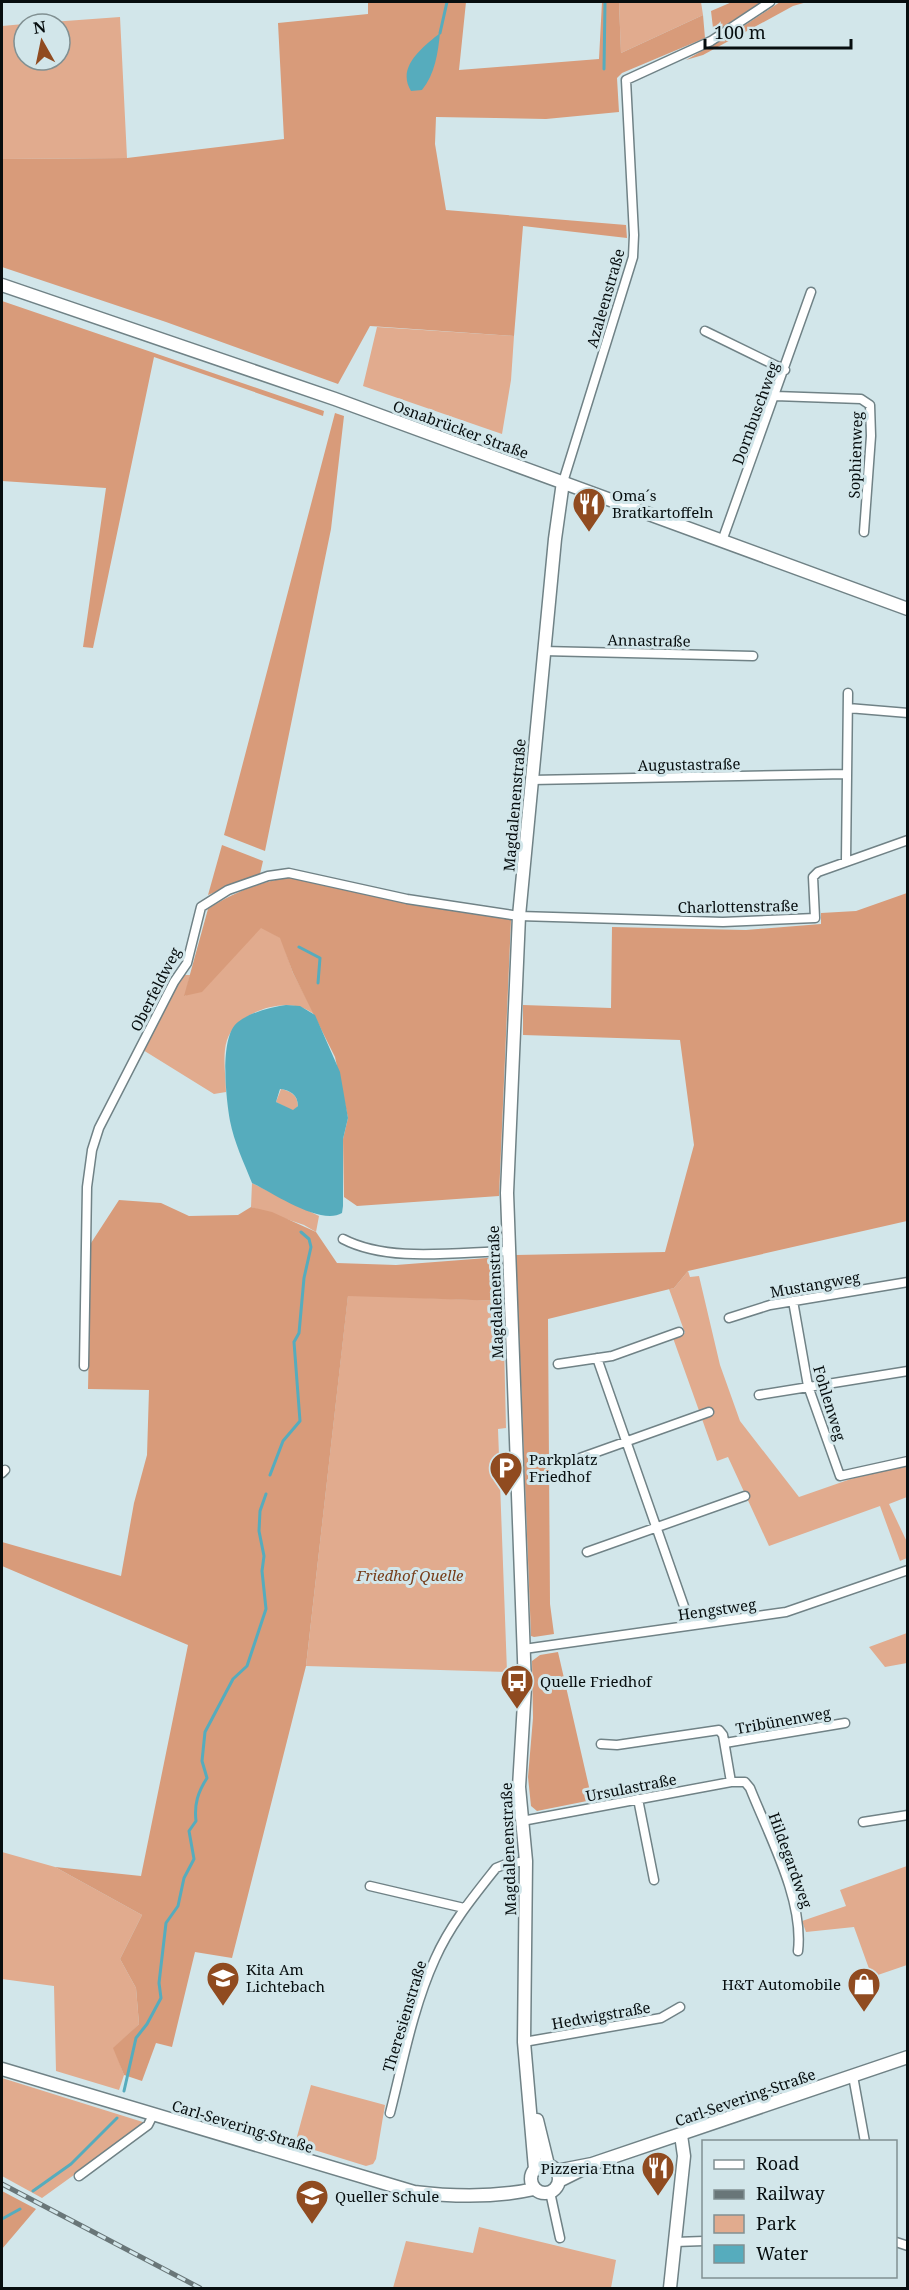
<svg xmlns="http://www.w3.org/2000/svg" width="909" height="2290" font-family="'Noto Serif',serif">
<rect width="100%" height="100%" fill="#d2e6ea"/>
<path fill="#e1ab8e" d="M619,2h82l2,13 -82,38z
M120,17l7,141 -125,1v-133l22,-2v36h36v-36h-36z
M377,327l137,9 -3,44 -9,54 -139,-48z
M261,927l20,11 12,35 22,42c-25,-22 -78,-4 -88,25 -5,15 -1,37 -1,52l-12,2 -71,-44 38,-75h9l-5,21z
M281,1089c9,2 17,6 17,17l-5,5 -17,-9z
M252,1183l67,33 -3,16 -12,-7 -53,-18z
M688,1271l2,6 9,-1 21,89 20,56 59,76 69,-24 39,-7v31l-18,7 18,38v16l-7,3 -20,-55 -111,40 -41,-89 -11,4 -44,-123 12,-5 -16,-44 5,-1z
M348,1295l155,6 3,127 -8,1 9,243 -201,-6z
M907,1633v30l-22,4 -16,-20z
M2,1852l53,15 87,48 -22,44 16,29 3,36 -25,24 10,27 -5,15 -63,-19 -2,-85 -52,-7z
M907,1866v99l-35,12 -18,-50 -48,5 -4,-11 44,-15 -6,-16z
M2,2078l144,45 -104,75 -40,-22z
M311,2085l74,20 -9,54 -3,5 -7,2 -71,-22z
M479,2227l137,33 -5,28h-218l13,-47 67,12z"/>
<path fill="#d89b7a" d="M368,2h98l-7,68 140,-11 3,-57h17l2,51 82,-38 2,23 -83,35 -5,5 2,34 -73,7 -110,-2 -1,27 11,66 180,15 1,13 -104,-12 -9,110 -144,-10 -32,58 -172,-62 -164,-55v-108l125,-1 157,-19 -6,-116 90,-9z
M732,2h29l-44,29 -4,-3 -2,-17z
M780,2h27l-14,4 -90,49 -17,5 44,-25z
M2,301l322,110 -1,5 -169,-59 -61,291 -10,-1 23,-159 -104,-7z
M335,413l9,3 -13,113 -66,322 -41,-16z
M222,845l41,16 -3,13 -52,21z
M291,877l216,39 4,4 -12,276 -142,10 -13,-9 -1,-58 5,-21 -13,-61 -42,-84 -13,-35 -19,-10 -59,64 -18,4 24,-87c26,-17 52,-27 83,-32z
M907,893v328l-219,50 -14,17 -126,31 2,285 4,30 -20,3 -3,-1 -15,-381 149,-3 29,-107 -14,-105 -157,-5v-30l88,3 1,-81 134,3 75,-6v-11l35,-2z
M119,1200l42,3 28,13 49,-1 13,-8 21,5 44,20 21,31 59,2 104,-8 3,44 -155,-5 -42,370 -74,292 -37,-6 -23,95 -16,-4 -14,38 -18,-6 -11,-27 26,-24 -3,-36 -16,-29 22,-44 -87,-48 86,9 47,-231 -186,-79v-24l119,34 13,-73 13,-48 2,-65 -61,-1 3,-146z
M558,1652l34,148 -55,11 -6,-5 -3,-29 5,-59 -1,-57 8,-6z
M2,2191l34,18 -34,40z"/>
<path fill="#56acbd" fill-rule="evenodd" d="M440,33c-2,20 -5,41 -18,57l-11,1c-15,-24 12,-44 29,-58z
M286,1005l14,1 15,9 25,57 8,46 -5,21v67l-1,7c-21,13 -69,-20 -90,-30 -8,-20 -18,-41 -22,-62 -4,-22 -11,-85 8,-99 13,-10 33,-15 48,-17zM280,1089c10,1 18,6 18,17l-5,4 -17,-8z"/>
<g fill="none" stroke-linecap="round" stroke-linejoin="round">
<path stroke="#56acbd" stroke-width="3" d="M440,33l7,-31
M604,69l1,-67
M299,947l21,11 -2,25
M270,1475l13,-34 17,-20 -6,-79 5,-9 5,-55 7,-31 -2,-8 -8,-7
M124,2091l12,-53 11,-14 14,-26 -2,-15 7,-60 12,-17 6,-28 10,-19 -5,-28 7,-10c-2,-17 2,-29 11,-43l-5,-17 3,-29 28,-53 14,-13 19,-57 -4,-38 2,-15 -5,-25 1,-20 6,-17
M33,2191l38,-27 46,-46
M2,2219l18,-10"/>
<g stroke="#708286" stroke-width="11">
<path id="street" d="M705,331l80,39
M775,396l86,3 9,6 1,31 -7,96
M563,482l70,-225 1,-22 -8,-155 85,-39 59,-39
M722,541l89,-249
M543,651l210,5
M848,708l60,5
M531,780l316,-6
M846,861l2,-168
M343,1239c46,24 114,13 165,12
M793,1301l15,85 32,90 68,-15
M729,1318l41,-13 138,-23
M597,1358l89,254 2,14
M558,1364l54,-8 67,-24
M84,1366l3,-179 5,-37 7,-22 75,-146 13,-19 14,-56 27,-17 40,-14 21,-3 118,26 112,17 204,6 92,-4 -2,-41 5,-5 90,-32
M759,1395l149,-24
M580,1458l129,-46
M2,1473l3,-3
M587,1552l158,-56
M524,1649l262,-37 122,-42
M725,1743l120,-20
M601,1744l16,1 102,-15 4,5 8,47
M638,1799l16,81
M522,1821l209,-39h14l5,6c19,48 54,112 48,163
M863,1822l45,-7
M370,1886l94,22
M524,2042l137,-24 19,-11
M853,2076l12,66
M390,2113c13,-51 23,-106 45,-154 15,-34 38,-62 61,-91l10,-4 20,-3
M79,2176l69,-51 5,-10
M550,2192l10,46
M675,2242l29,-1
M896,2242l12,4"/>
</g>
<g stroke="#708286" stroke-width="15">
<path id="secondary" d="M2,285l333,114 573,210
M2,2069l412,123c41,5 80,6 120,-3
M537,2120l11,45
M531 2179a14 14 0 1 1 28 0a14 14 0 1 1-28 0Z
M535,2169l-11,-127 2,-181 -7,-74 6,-101 -18,-493 12,-277 36,-377 8,-57
M556,2171l36,-7 316,-107
M559,2181l30,-15
M670,2288l14,-132 -3,-21"/>
</g>
<use href="#street" stroke="#fff" stroke-width="8"/>
<use href="#secondary" stroke="#fff" stroke-width="12"/>
<g stroke="#697678" stroke-width="5">
<path id="rail" d="M2,2184l198,104"/>
</g>
<use href="#rail" stroke="#d2e6ea" stroke-width="3" stroke-dasharray="9" stroke-linecap="butt"/>
</g>
<defs>
<g id="restaurant-pin" transform="scale(1.725)"><path d="M0 17L-7.5 6A9.5 9.5 0 1 1 7.5 6Z" fill="#904b20" stroke="#d2e6ea"/><path d="M-5-6h1v4h1v-4h1v4h1v-4h1v5L-1.5 .5V6h-2V.5L-5-1ZM5-6V6H3V1.5H1.5Q1.5-4 5-6Z" fill="#fff"/></g>
<g id="parking-pin" transform="scale(1.725)"><path d="M0 17L-7.5 6A9.5 9.5 0 1 1 7.5 6Z" fill="#904b20" stroke="#d2e6ea"/><path d="M-3.5-5.5H1a3.5 3.5 0 0 1 0 7H-1V5.5H-3.5ZM-1-3.4V-.6H.8a1.4 1.4 0 0 0 0-2.8Z" fill="#fff"/></g>
<g id="bus-pin" transform="scale(1.725)"><path d="M0 17L-7.5 6A9.5 9.5 0 1 1 7.5 6Z" fill="#904b20" stroke="#d2e6ea"/><path d="M-5-6H5V4H4V6H2V4H-2V6H-4V4H-5ZM-3.5-4V0h7V-4ZM-3.5 1.2v1.5H-2V1.2ZM2 1.2v1.5H3.5V1.2Z" fill="#fff"/></g>
<g id="school-pin" transform="scale(1.725)"><path d="M0 17L-7.5 6A9.5 9.5 0 1 1 7.5 6Z" fill="#904b20" stroke="#d2e6ea"/><path d="M0-5L7-2L0 1L-7-2ZM-4 1L0 2.5L4 1V4Q0 6-4 4Z" fill="#fff"/></g>
<g id="shop-pin" transform="scale(1.725)"><path d="M0 17L-7.5 6A9.5 9.5 0 1 1 7.5 6Z" fill="#904b20" stroke="#d2e6ea"/><path d="M-5-2.5h2.3a2.7 3.5 0 0 1 5.4 0H5L5.5 6h-11ZM-1.5-2.5h3a1.5 2.3 0 0 0-3 0Z" fill="#fff"/></g>
</defs>
<g fill-rule="evenodd">
<use href="#restaurant-pin" x="589" y="504"/>
<use href="#parking-pin" x="506" y="1468"/>
<use href="#bus-pin" x="517" y="1681"/>
<use href="#school-pin" x="223" y="1978"/>
<use href="#shop-pin" x="864" y="1984"/>
<use href="#restaurant-pin" x="658" y="2168"/>
<use href="#school-pin" x="312" y="2196"/>
</g>
<g text-anchor="middle" dominant-baseline="central" stroke-width="6" stroke-linejoin="round" paint-order="stroke">
<g font-size="15" fill="#070e0f" stroke="#d2e6ea">
<text transform="translate(605 298) rotate(-74)">Azaleenstraße</text>
<text transform="translate(755 413) rotate(-70)">Dornbuschweg</text>
<text transform="translate(461 429) rotate(20)">Osnabrücker Straße</text>
<text transform="translate(855 455) rotate(-88)">Sophienweg</text>
<text transform="translate(649 640) rotate(1)">Annastraße</text>
<text transform="translate(689 764) rotate(-1)">Augustastraße</text>
<text transform="translate(514 805) rotate(-85)">Magdalenenstraße</text>
<text transform="translate(738 906) rotate(-1)">Charlottenstraße</text>
<text transform="translate(155 989) rotate(-63)">Oberfeldweg</text>
<text transform="translate(815 1284) rotate(-10)">Mustangweg</text>
<text transform="translate(495 1292) rotate(-92)">Magdalenenstraße</text>
<text transform="translate(830 1403) rotate(73)">Fohlenweg</text>
<text transform="translate(717 1609) rotate(-8)">Hengstweg</text>
<text transform="translate(783 1720) rotate(-10)">Tribünenweg</text>
<text transform="translate(631 1787) rotate(-11)">Ursulastraße</text>
<text transform="translate(508 1849) rotate(-92)">Magdalenenstraße</text>
<text transform="translate(791 1860) rotate(70)">Hildegardweg</text>
<text transform="translate(601 2015) rotate(-10)">Hedwigstraße</text>
<text transform="translate(404 2016) rotate(-73)">Theresienstraße</text>
<text transform="translate(745 2097) rotate(-19)">Carl-Severing-Straße</text>
<text transform="translate(243 2126) rotate(17)">Carl-Severing-Straße</text>
</g>
<g font-size="15" fill="#070e0f" stroke="#d2e6ea" text-anchor="start">
<text x="612" y="495">Oma´s<tspan x="612" dy="17">Bratkartoffeln</tspan></text>
<text x="529" y="1459">Parkplatz<tspan x="529" dy="17">Friedhof</tspan></text>
<text x="540" y="1681">Quelle Friedhof</text>
<text x="246" y="1969">Kita Am<tspan x="246" dy="17">Lichtebach</tspan></text>
<text x="841" y="1984" text-anchor="end">H&amp;T Automobile</text>
<text x="635" y="2168" text-anchor="end">Pizzeria Etna</text>
<text x="335" y="2196">Queller Schule</text>
</g>
<g font-size="15" font-style="italic" fill="#763d1a" stroke="#d2e6ea">
<text x="410" y="1575">Friedhof Quelle</text>
</g>
</g>
<rect width="909" height="2290" fill="none" stroke="#070e0f" stroke-width="6"/>
<rect x="702" y="2140" width="195" height="138" fill="#d2e6ea" stroke="#819092" stroke-width="1.5"/>
<rect x="714" y="2160" width="30" height="9" fill="#ffffff" stroke="#819092" stroke-width="1.5"/>
<text x="756" y="2170" font-size="18" fill="#070e0f">Road</text>
<rect x="714" y="2190" width="30" height="9" fill="#697678" stroke="#819092" stroke-width="1.5"/>
<text x="756" y="2200" font-size="18" fill="#070e0f">Railway</text>
<rect x="714" y="2215" width="30" height="18" fill="#e1ab8e" stroke="#819092" stroke-width="1.5"/>
<text x="756" y="2230" font-size="18" fill="#070e0f">Park</text>
<rect x="714" y="2245" width="30" height="18" fill="#56acbd" stroke="#819092" stroke-width="1.5"/>
<text x="756" y="2260" font-size="18" fill="#070e0f">Water</text>
<g transform="translate(42 42) rotate(351)"><circle r="28" fill="#d2e6ea" stroke="#819092" stroke-width="1.5"/>
<path d="M0-4.5L10 22L0 15L-10 22Z" fill="#904b20"/>
<text y="-9" font-size="16" font-weight="bold" text-anchor="middle" fill="#070e0f">N</text>
</g>
<path d="M705 39v9h146v-9" fill="none" stroke="#070e0f" stroke-width="3"/>
<text x="714" y="39" font-size="18" fill="#070e0f" stroke="#d2e6ea" stroke-width="4.5" paint-order="stroke">100 m</text>
</svg>
